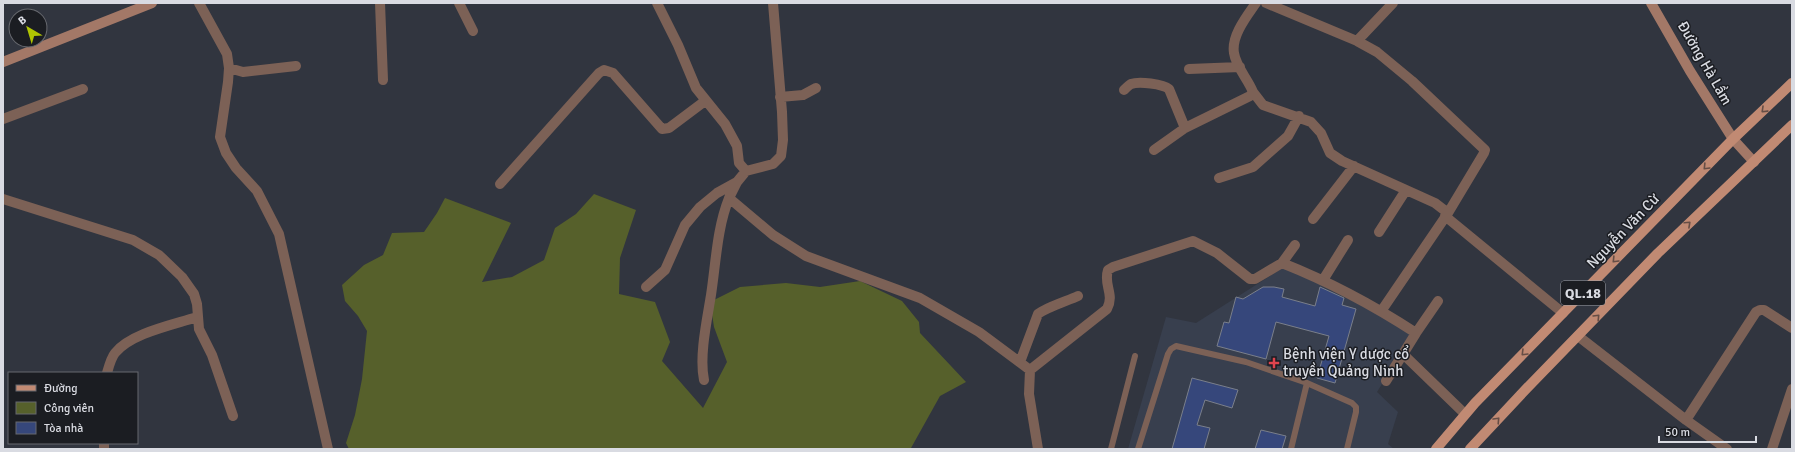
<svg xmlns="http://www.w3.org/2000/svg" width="1795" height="452" font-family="Signika,sans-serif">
<rect width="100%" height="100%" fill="#31353f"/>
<path fill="#383f4e" d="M1284,267l37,16 92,51 -36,58 21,20 -10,32 6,5h-266l38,-132 30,6z"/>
<path fill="#56602b" d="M594,194l42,16 -16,48 -1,36 36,8 15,40 -8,19 41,47 24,-46 -13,-35 -4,-25 30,-15 46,-4 34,4 40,-6 42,20 17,21 1,11 46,49 -26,14 -29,52 2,1h-564l-3,-6 9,-28 7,-36 5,-48 -9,-15 -13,-15 -3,-16 22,-20 19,-10 9,-22 32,-1 13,-19 8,-15 66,25 -29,59 30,-5 32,-17 11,-32 21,-14z"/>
<path fill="#36477b" stroke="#7a7f8b" d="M1263,287h11l10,2 -2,8 33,9 5,-19 24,11 -2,7 14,4 -21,74 -18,-5 12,-42 -53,-14 -10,37 -49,-13 7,-24 5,1 7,-26 7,2z
M1192,378l46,12 -6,18 -27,-8 -8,25 13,3 -6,21h-32z
M1261,430l25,6 -4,13h-27z"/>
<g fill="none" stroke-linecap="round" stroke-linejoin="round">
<path stroke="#7c6156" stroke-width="6" d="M1111,449l24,-93
M1138,449l30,-95 3,-5 5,-3 70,16 61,21 45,20 4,4v5l-9,37
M1291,449l16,-66"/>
<path stroke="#7c6156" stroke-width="10" d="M199,3l28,51 2,14 -1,14 -8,55 6,16 10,15 21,23 22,43 49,215
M380,3l3,77
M459,3l14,28
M657,3l21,42 18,43 29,36 12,22 2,17 7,8 -9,11 -8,16 44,37 33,21 114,42 59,34 51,38 -1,24 9,55
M1266,3l91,38 20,11 35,29 73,69 -1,3 -36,60 -66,97
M1357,41l36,-38
M229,68l14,4 53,-6
M1189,69l51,-2
M1124,90c2,-2 5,-5 7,-6 8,-3 32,0 38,5l16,39
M1253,92l10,13 48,17 10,11 9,20 12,8 93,42 13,10
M780,97l23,-2 13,-7
M3,119l80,-30
M1154,150l31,-22 65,-32 3,-4c-5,-13 -17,-25 -19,-39 -3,-17 13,-37 22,-50
M746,171l27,-7 8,-8 2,-16 -1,-28 -9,-109
M1219,178l34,-11 35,-31 11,-20
M500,184l99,-111 5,-3 9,3 49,56 7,-1 36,-27
M3,199l130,41 26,15 23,22 12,17 3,10 2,25 13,26 21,61
M1445,216l118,97
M1313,219l41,-53
M1379,232l27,-42
M1282,263l13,-18
M1323,280l25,-40
M646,287l19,-17 20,-45 15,-18 17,-14 20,-11
M1416,333l22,-32
M1578,336l108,84 41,29
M1020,362l18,-48c9,-7 29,-13 40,-18
M1030,370l77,-61c8,-15 -4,-24 1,-39l5,-3 80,-26 24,12 33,26h5l27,-16c48,19 91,42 134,70l-13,21 62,60
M107,373c2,-7 4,-15 8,-20 16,-20 58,-28 82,-36
M704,380c-5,-24 3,-60 7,-85 5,-33 6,-67 18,-97
M1386,381l17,-27
M1686,420l70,-108 4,-2h4l28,18
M104,449v-6
M1772,449l20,-60"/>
<path stroke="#a37867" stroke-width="10" d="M1651,3l39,68 43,68 21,23
M3,62l149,-59"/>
<path stroke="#c18a73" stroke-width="10" d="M1436,449l39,-46 258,-264 59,-56
M1470,449l57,-61 131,-135 134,-128"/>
</g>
<defs><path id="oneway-chevron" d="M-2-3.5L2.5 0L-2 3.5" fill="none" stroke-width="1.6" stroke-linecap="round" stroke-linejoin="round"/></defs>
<g stroke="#664e46">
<use href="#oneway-chevron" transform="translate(1764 110) rotate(136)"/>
<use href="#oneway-chevron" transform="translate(1706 167) rotate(134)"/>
<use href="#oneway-chevron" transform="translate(1688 224) rotate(-43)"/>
<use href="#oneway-chevron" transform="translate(1615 260) rotate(134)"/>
<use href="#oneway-chevron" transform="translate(1597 317) rotate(-46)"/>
<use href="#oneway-chevron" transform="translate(1524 353) rotate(135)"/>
<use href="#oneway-chevron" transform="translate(1497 420) rotate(-47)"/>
</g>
<path fill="#e0444e" stroke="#1b1d22" stroke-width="1.5" d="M1272 357h4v4h4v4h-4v4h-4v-4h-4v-4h4z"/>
<g text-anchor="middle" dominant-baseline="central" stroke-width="3" stroke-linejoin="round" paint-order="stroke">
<rect fill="#1b1d22" stroke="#a0a2a8" stroke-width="1" x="1561" y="281" width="44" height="24" rx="3"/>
<g font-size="14" font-weight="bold" fill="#d9dbe2">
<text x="1583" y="293">QL.18</text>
</g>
<g font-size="15" fill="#d9dbe2" stroke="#1b1d22">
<text transform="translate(1705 63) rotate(60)">Đường Hà Lầm</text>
<text transform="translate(1623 231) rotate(-46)">Nguyễn Văn Cừ</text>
</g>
<g font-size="15" fill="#d9dbe2" stroke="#1b1d22" text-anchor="start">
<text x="1283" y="354">Bệnh viện Y dược cổ<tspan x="1283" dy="17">truyền Quảng Ninh</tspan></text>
</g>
</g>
<rect width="1795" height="452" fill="none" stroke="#d9dbe2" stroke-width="8"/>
<rect x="8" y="372" width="130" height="72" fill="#1b1d22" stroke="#67696f"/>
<rect x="16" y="385" width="20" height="6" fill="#c18a73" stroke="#67696f"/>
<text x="44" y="392" font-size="12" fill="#d9dbe2">Đường</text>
<rect x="16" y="402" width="20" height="12" fill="#56602b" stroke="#67696f"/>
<text x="44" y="412" font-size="12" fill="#d9dbe2">Công viên</text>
<rect x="16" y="422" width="20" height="12" fill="#36477b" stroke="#67696f"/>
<text x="44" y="432" font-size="12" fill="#d9dbe2">Tòa nhà</text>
<g transform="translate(28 28) rotate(322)"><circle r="19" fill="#1b1d22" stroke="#67696f"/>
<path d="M0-3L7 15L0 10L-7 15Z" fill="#b0c502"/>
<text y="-6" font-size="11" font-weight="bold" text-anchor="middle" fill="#d9dbe2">B</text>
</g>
<path d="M1659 436v6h97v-6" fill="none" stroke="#d9dbe2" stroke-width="2"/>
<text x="1665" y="436" font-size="12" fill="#d9dbe2" stroke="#1b1d22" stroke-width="3" paint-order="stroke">50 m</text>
</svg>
